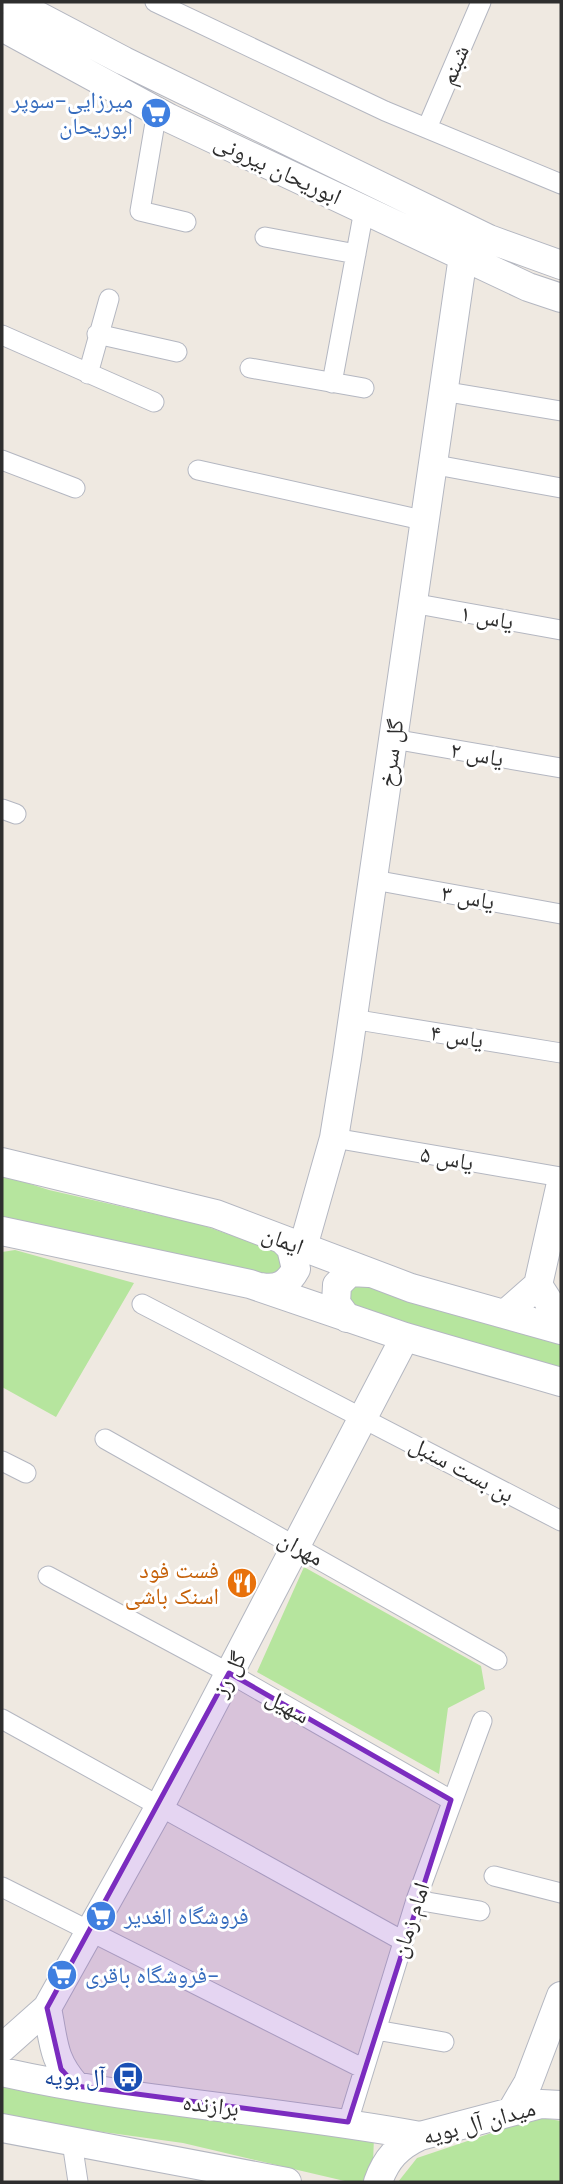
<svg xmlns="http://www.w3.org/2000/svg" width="563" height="2184" font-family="'DM Sans','Noto Naskh Arabic',sans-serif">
<rect width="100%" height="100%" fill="#efe9e1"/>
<path fill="#b6e59e" d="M2,1175l47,15 153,35 77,27 3,17 -17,7 -263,-56z
M15,1250l119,33 -78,134 -54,-30v-135z
M363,1281l198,60v30l-214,-66 -2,-13z
M304,1567l177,99 4,23 -37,19 -9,66 -182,-102z
M2,2082l372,55 -1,26 -8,19h-16l-166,-39 -138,-19 -43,-9z
M543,2118l18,3v61h-163l19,-24 107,-36z"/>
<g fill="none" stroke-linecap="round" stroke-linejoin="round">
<g stroke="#b4b7c1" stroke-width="21">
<path id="street" d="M155,2l230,109 176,73
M157,111l-17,100 46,11
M427,128l54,-126
M265,237l91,17
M97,334l80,18
M2,335l152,67
M250,368l114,20
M88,374l21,-75
M332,383l32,-173
M442,391l119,20
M2,460l73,28
M431,464l130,24
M198,470l224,50
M412,603l149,27
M393,739l168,29
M2,809l14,5
M374,880l187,34
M352,1019l209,34
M334,1138l227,39
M142,1304l419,217
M105,1439l392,221
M2,1461l24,12
M48,1576l181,97 222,127
M2,1719l401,222
M494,1876l67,17
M2,1887l362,182
M416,1900l64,11
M376,2030l68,12
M348,2122l68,-222 66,-179
M72,2142l6,40"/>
</g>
<g stroke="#b4b7c1" stroke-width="30">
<path id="secondary" d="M12,2l112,59 365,178 72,26
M2,27l167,91 359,169 33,11
M2,1162l214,52 195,74 150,42
M2,1231l248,53 155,53 156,45
M303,1247l31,-109 13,-80 116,-802
M538,1285l23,-102
M261,1287c17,3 27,-3 35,-18l-5,-21 -8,-8
M505,1314l33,-29 23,36
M347,1318l-11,-15 1,-18 13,-13 19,1
M47,2008c7,34 5,51 29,78
M2,2048l45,-40 113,-202 245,-469
M2,2072c138,31 279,38 418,64
M511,2112l17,-29 33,-87
M2,2128l285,54
M378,2182c8,-23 20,-36 42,-46l121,-32 20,1"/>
</g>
<use href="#street" stroke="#fff" stroke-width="19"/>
<use href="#secondary" stroke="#fff" stroke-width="28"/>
</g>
<path fill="#7b2cbf" fill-opacity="0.2" stroke="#7b2cbf" stroke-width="5" stroke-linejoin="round" d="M229,1673l222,127 -103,322 -272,-36 -15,-17 -14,-61z"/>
<defs>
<g id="supermarket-disc" transform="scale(1.575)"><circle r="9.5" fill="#3f7fe0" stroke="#fff"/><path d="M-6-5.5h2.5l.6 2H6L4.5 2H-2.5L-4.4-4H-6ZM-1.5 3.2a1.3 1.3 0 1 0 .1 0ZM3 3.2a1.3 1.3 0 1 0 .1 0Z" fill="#fff"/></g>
<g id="restaurant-disc" transform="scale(1.575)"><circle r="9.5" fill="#e8710a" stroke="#fff"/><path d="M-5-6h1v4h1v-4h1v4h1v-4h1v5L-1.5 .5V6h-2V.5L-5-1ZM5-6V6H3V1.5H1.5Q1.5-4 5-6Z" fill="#fff"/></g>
<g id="bus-disc" transform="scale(1.575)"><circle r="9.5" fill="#1a4fb4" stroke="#fff"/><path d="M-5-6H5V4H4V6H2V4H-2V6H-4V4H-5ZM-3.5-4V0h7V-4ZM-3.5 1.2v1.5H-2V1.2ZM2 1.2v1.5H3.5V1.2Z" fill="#fff"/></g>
</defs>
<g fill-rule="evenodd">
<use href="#supermarket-disc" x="156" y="113"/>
<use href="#restaurant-disc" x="242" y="1583"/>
<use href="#supermarket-disc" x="101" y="1916"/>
<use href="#supermarket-disc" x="62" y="1975"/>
<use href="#bus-disc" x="128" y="2077"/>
</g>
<g text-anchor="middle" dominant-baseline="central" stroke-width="6" stroke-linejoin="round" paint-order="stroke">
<g font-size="23" fill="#2e2e2e" stroke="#fff">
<text transform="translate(454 65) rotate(-67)">شبنم</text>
<text transform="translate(278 169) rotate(25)">ابوریحان بیرونی</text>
<text transform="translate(487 617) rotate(10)">یاس ۱</text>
<text transform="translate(391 753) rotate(-82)">گل سرخ</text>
<text transform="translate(477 754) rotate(10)">یاس ۲</text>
<text transform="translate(468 897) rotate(10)">یاس ۳</text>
<text transform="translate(457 1036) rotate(9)">یاس ۴</text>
<text transform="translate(447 1158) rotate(10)">یاس ۵</text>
<text transform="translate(283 1240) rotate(21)">ایمان</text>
<text transform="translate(462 1469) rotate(28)">بن بست سنبل</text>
<text transform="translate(301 1548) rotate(29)">مهران</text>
<text transform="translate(229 1674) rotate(-62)">گل رز</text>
<text transform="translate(288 1706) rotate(30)">سهیل</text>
<text transform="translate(410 1920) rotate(-72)">امام زمان</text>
<text transform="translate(211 2105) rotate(7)">برازنده</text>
<text transform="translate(479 2122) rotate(-15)">میدان آل بویه</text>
</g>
<g font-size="23" fill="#366cbe" stroke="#fff" text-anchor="start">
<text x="133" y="100" text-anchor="end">میرزایی-سوپر<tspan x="133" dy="26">ابوریحان</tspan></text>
<text x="124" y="1916">فروشگاه الغدیر</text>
<text x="85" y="1975">فروشگاه باقری-</text>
</g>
<g font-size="23" fill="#c56008" stroke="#fff" text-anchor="end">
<text x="219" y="1570">فست فود<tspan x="219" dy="26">اسنک باشی</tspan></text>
</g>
<g font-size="23" fill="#164399" stroke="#fff" text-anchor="end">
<text x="105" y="2077">آل بویه</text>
</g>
</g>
<rect width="563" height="2184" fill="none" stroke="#2e2e2e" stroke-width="7"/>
</svg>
